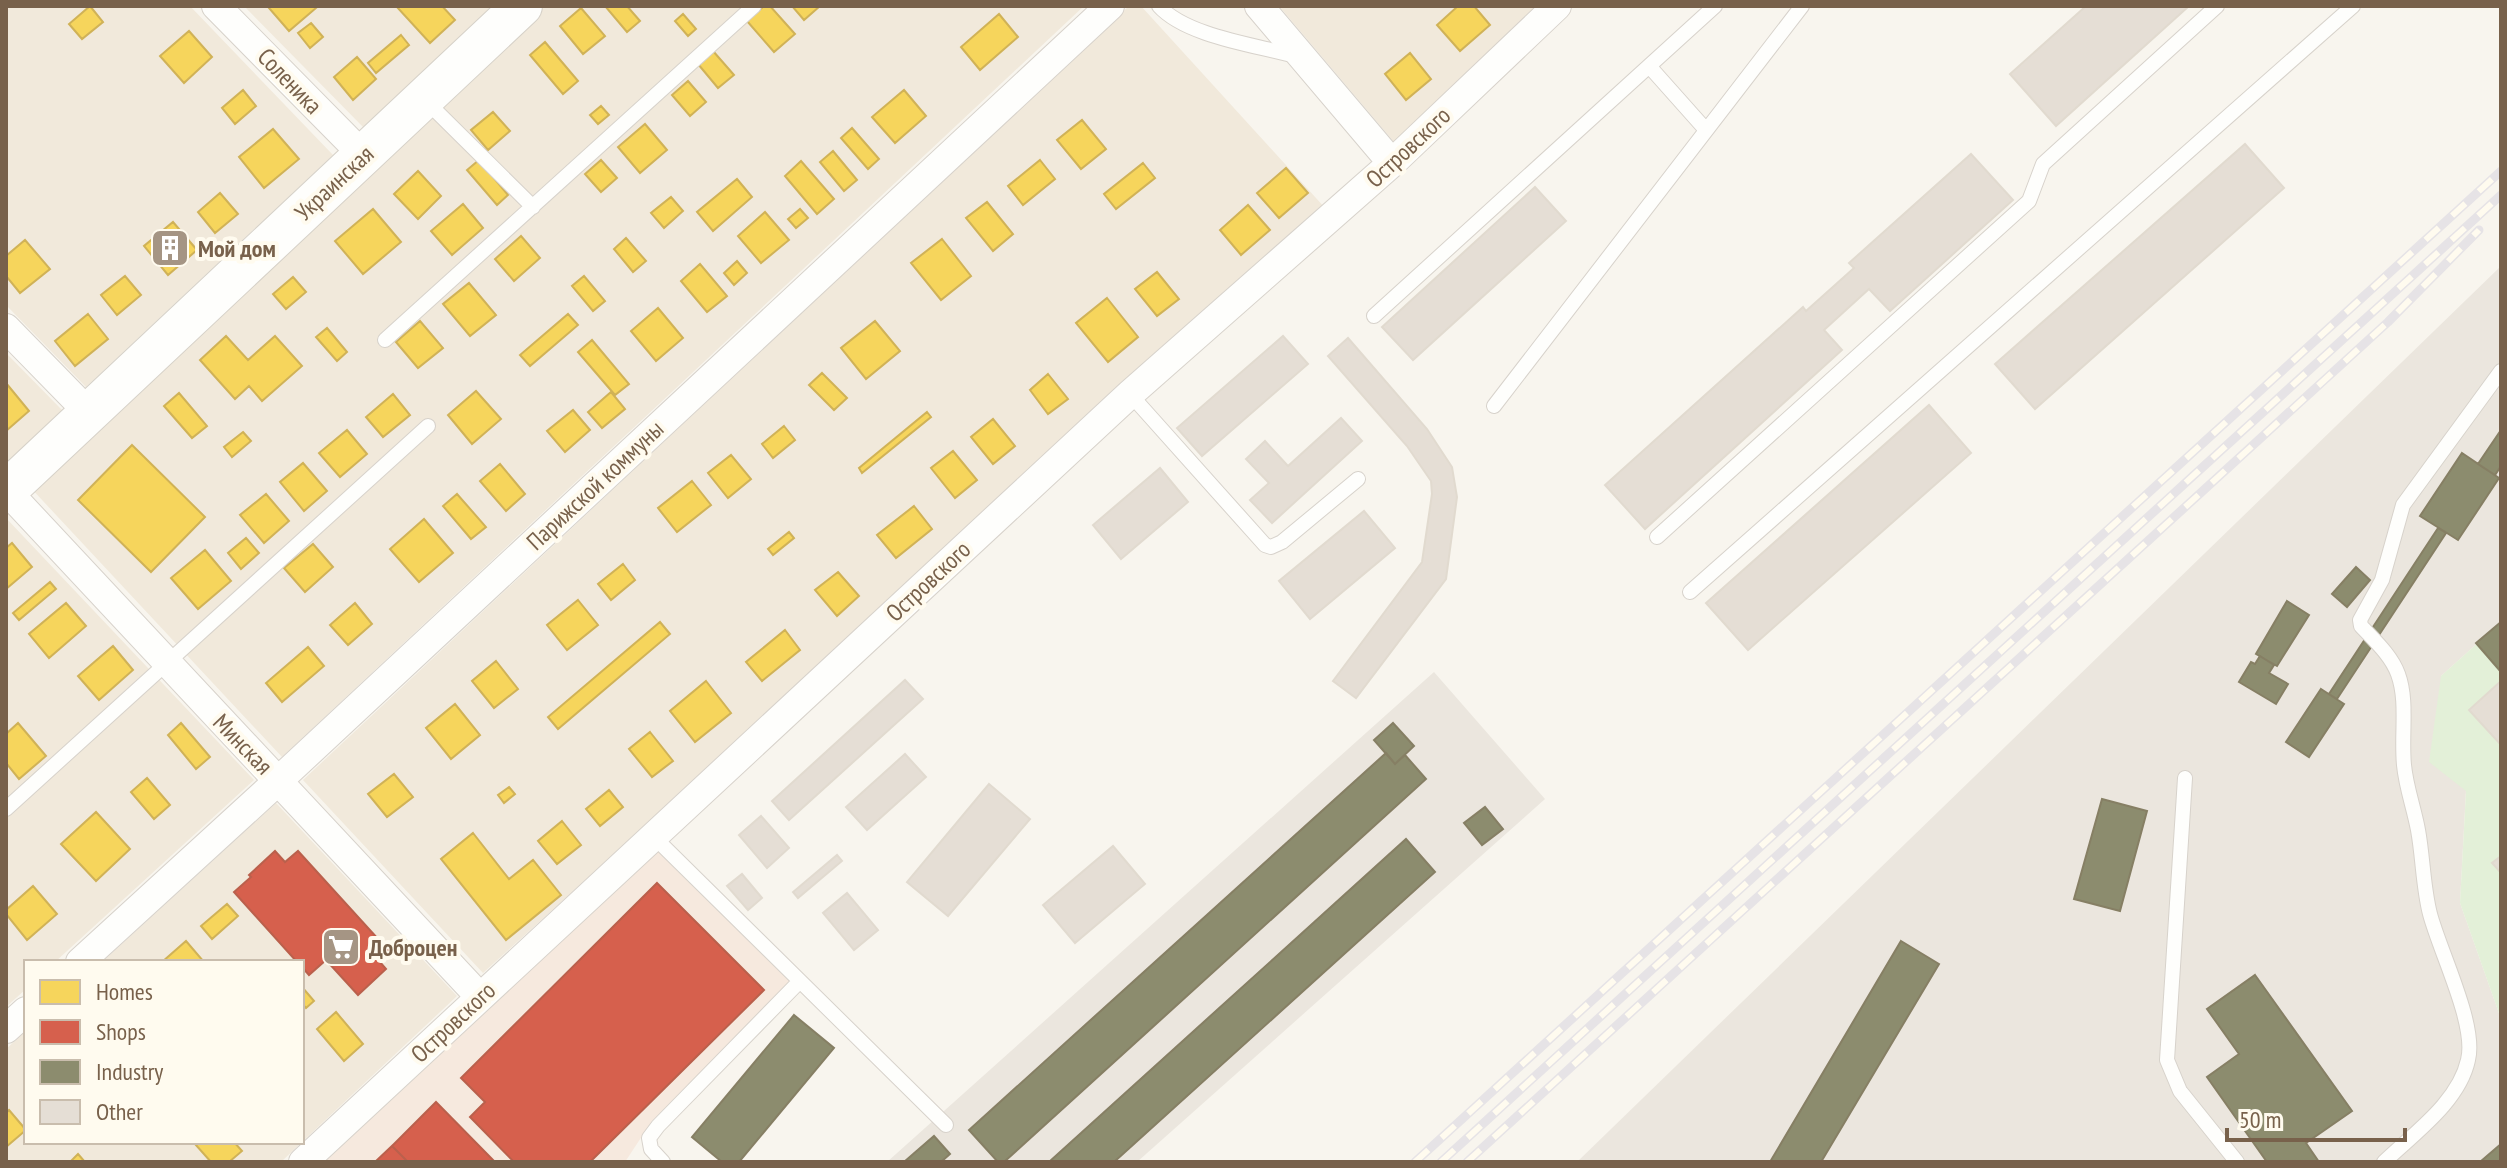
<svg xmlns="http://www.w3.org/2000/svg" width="2507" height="1168" font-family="'PT Sans Narrow',sans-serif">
<rect width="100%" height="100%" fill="#f8f5ee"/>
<path fill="#f1e9db" d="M6,6h184l143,149 -247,232 -80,-82z
M244,6h250l-131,121z
M545,6h539l-802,751 -253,-271z
M1129,6h12l185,203 -843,764 -180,-193z
M1279,6h260l-145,136z
M6,353l56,57 -56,53z
M6,518l248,262 -199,182h-29v27l-20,18z
M276,803l181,193 -155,146v-180h-200z
M26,1031v111h276l-21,20h-275v-113z"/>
<path fill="#f6e9de" d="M658,851l133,131 -139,139 -27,41h-303z"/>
<path fill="#ebe6de" d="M2501,266v356l-60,54 25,114 -6,113 41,116v143h-924z
M1434,672l111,127 -408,363h-250z"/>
<path fill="#e3f0d8" d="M2501,622v397l-41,-116 6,-112 -37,-29 12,-86z"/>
<path fill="#f6d55c" stroke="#d0b257" stroke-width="2" d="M90,6l13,16 -21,17 -13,-15z
M271,6h43l2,2 -27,23 -20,-23z
M396,6h46l13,14 -25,23z
M605,6h22l13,15 -13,11z
M764,6h6l25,28 -21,18 -27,-31z
M792,6h28l-16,14z
M1458,6h16l16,19 -30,26 -23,-26z
M581,8l24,28 -22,18 -23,-28z
M683,14l13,15 -8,7 -13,-15z
M999,14l19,23 -38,33 -19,-23z
M311,23l12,14 -13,11 -12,-15z
M189,31l23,26 -28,26 -24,-27z
M401,35l8,10 -33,28 -8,-10z
M545,42l33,39 -15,13 -33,-39z
M713,51l21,24 -16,13 -20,-24z
M1410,53l21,26 -25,21 -21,-26z
M357,57l19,22 -23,21 -19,-23z
M688,81l18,21 -16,14 -18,-21z
M243,90l13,16 -21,18 -13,-16z
M904,90l22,26 -31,27 -23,-26z
M601,106l8,9 -11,9 -8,-9z
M493,112l17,19 -22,19 -17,-20z
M1082,120l24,29 -25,20 -24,-29z
M645,124l22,26 -27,23 -22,-26z
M852,128l27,31 -11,10 -27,-31z
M273,129l26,30 -35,29 -25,-31z
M833,151l24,29 -13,11 -24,-29z
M479,160l29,35 -11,10 -30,-35z
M601,160l16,18 -16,14 -16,-18z
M1040,160l15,19 -32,26 -15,-19z
M801,161l33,38 -17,15 -32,-38z
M1143,163l12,15 -39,31 -12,-15z
M1286,168l22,25 -29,25 -22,-25z
M418,171l23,25 -23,23 -24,-25z
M737,179l15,18 -39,34 -16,-19z
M220,193l18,21 -23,19 -17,-21z
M671,197l12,14 -19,17 -13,-15z
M987,202l26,32 -20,17 -27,-33z
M463,204l20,24 -31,27 -21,-24z
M1248,205l22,25 -29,25 -21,-25z
M373,209l28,33 -38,32 -28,-33z
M800,209l8,9 -12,10 -8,-9z
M765,212l24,28 -28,23 -23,-27z
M173,222l24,28 -29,25 -24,-29z
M521,236l19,22 -26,23 -19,-22z
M626,238l20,23 -13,11 -19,-23z
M942,239l29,37 -30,24 -30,-37z
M25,240l25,29 -30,24 -14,-17v-20z
M737,261l10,12 -13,12 -10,-12z
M700,264l27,32 -20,16 -26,-31z
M1157,272l22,27 -22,17 -22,-27z
M125,276l16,19 -24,20 -16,-20z
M584,276l21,25 -12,10 -21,-25z
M293,277l13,15 -20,17 -13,-15z
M469,283l27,32 -26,21 -27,-32z
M1107,298l31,39 -30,25 -32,-39z
M658,308l25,30 -27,23 -25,-30z
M88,314l20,25 -33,27 -20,-25z
M568,314l10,11 -48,41 -10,-11z
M420,321l23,27 -25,20 -22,-26z
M875,321l25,30 -34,28 -25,-31z
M327,328l20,24 -10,9 -21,-24z
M226,336l22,24 27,-24 27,30 -40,35 -13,-15 -14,13 -35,-39z
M592,340l37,44 -14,11 -37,-43z
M822,373l25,25 -13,12 -25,-25z
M1048,374l20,25 -20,15 -18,-24z
M6,383l23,28 -23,20z
M476,391l25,28 -29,25 -24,-29z
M611,392l14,17 -23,19 -14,-16z
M179,393l28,33 -15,12 -28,-32z
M393,394l17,21 -27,22 -17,-20z
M573,410l17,20 -25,22 -18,-21z
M927,412l4,5 -69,56 -3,-5z
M993,419l22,27 -22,18 -22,-27z
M784,426l11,14 -22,18 -11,-14z
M347,430l20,24 -27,23 -21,-24z
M243,432l8,9 -19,16 -8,-10z
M132,445l73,72 -54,55 -73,-72z
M953,451l24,29 -22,18 -24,-30z
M731,455l20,24 -23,19 -20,-25z
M303,463l24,28 -23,20 -24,-29z
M500,464l25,30 -19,17 -26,-30z
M692,481l19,24 -34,27 -19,-24z
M266,494l23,27 -25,22 -24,-28z
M457,494l29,33 -15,12 -28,-33z
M914,506l18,23 -36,29 -19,-23z
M424,519l29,34 -34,29 -29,-33z
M789,532l5,6 -21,17 -5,-6z
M246,538l13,15 -18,16 -13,-16z
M12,543l20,24 -26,22v-41z
M313,544l20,23 -28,25 -21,-24z
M205,550l26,31 -33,28 -27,-31z
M623,564l12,16 -24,20 -13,-16z
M838,572l21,24 -22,20 -22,-26z
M50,582l6,7 -37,31 -6,-7z
M578,600l20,25 -31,25 -20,-25z
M66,603l20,23 -37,32 -20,-24z
M355,603l17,21 -24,21 -18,-20z
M660,622l10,12 -112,95 -10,-12z
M785,630l15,20 -38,31 -16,-19z
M113,646l20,24 -34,30 -21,-24z
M308,647l16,19 -42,36 -16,-19z
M496,661l22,28 -24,19 -22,-27z
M706,681l25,32 -36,29 -25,-31z
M455,704l25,31 -29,24 -25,-31z
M18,723l28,33 -27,23 -13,-16v-29z
M181,723l29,34 -14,12 -28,-34z
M650,732l23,29 -21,16 -23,-28z
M394,774l19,23 -26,20 -19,-23z
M147,778l23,27 -16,14 -23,-27z
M509,787l6,7 -11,9 -6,-8z
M609,790l14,17 -23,19 -14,-17z
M96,812l34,37 -34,32 -35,-37z
M562,821l19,24 -24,19 -19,-23z
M473,833l36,46 24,-19 28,35 -55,45 -65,-81z
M33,886l24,28 -30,26 -21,-26v-4z
M227,904l11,12 -26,23 -11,-13z
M186,941l18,21h-42z
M302,987l12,14 -8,7 -4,-5z
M336,1012l27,32 -19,17 -27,-32z
M9,1110l17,20 -20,17v-34z
M197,1142h37l8,9 -13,11h-18l-16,-18z
M78,1154l7,8h-15z"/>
<path fill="#d6604d" stroke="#ba604c" stroke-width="2" d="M275,851l10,11 13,-11 91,100 -10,10 7,8 -28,26 -32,-35 -17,15 -7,-8v-5h-5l-63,-70 17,-15 -2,-2z
M657,883l107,107 -174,172h-76l-44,-45 15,-15 -24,-24z
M436,1102l59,60h-87l-16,-16z
M392,1146l16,16h-33z"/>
<path fill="#8c8c6e" stroke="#867f64" stroke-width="2" d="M2501,430v36l-6,9 -17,-11z
M2462,453l37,25 -41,62 -38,-24z
M2438,528l8,5 -109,166 -8,-5z
M2356,567l14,13 -23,27 -15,-13z
M2287,601l22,14 -32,51 -21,-12z
M2501,622v50l-25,-29z
M2260,656l14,9 -5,8 19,11 -12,20 -37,-22 12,-20 4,2z
M2321,689l23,15 -35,53 -23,-15z
M1393,723l21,23 -19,18 -21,-24z
M1386,753l9,11 10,-9 21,24 -422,383h-6l-29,-32z
M2102,799l45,12 -27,100 -46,-12z
M1485,807l18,22 -21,16 -18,-22z
M1406,839l29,33 -321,290h-65z
M1901,941l38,23 -118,198h-51z
M2255,975l97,136 -46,32 13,19h-52l-60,-85 32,-23 -32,-45z
M794,1015l40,33 -95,114h-17l-30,-25z
M934,1136l16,18 -9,8h-37z
M2501,1144v18h-21z"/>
<path fill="#e5ded5" stroke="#e1dacf" stroke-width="2" d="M2086,6h103l-133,120 -46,-52z
M2245,144l39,44 -249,221 -40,-45z
M1971,154l42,46 -123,111 -21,-22 -45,41 18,20 -197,179 -40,-44 198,-178 3,4 48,-43 -5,-5z
M1535,187l31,34 -153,139 -31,-33z
M1283,336l25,28 -106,92 -25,-28z
M1348,338l79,91 25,38 5,30 -11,82 -90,119 -23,-17 89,-119 10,-68 -1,-13 -24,-35 -79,-90z
M1929,405l42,48 -223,197 -42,-47z
M1341,418l21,23 -90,82 -22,-23 19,-17 -23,-24 19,-18 23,25z
M1160,468l28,34 -67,57 -28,-34z
M1364,511l31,37 -85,71 -31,-38z
M905,680l18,19 -134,121 -17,-19z
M2501,681v64l-32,-35z
M905,754l21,23 -59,53 -21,-23z
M989,784l41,35 -82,97 -41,-34z
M761,816l28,32 -22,20 -28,-33z
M1113,846l32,38 -70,59 -32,-38z
M837,855l5,6 -44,37 -5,-6z
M2501,856v17l-9,-10z
M742,874l20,24 -14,12 -21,-24z
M847,893l31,37 -24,20 -31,-37z"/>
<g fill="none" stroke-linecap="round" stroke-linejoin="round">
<g stroke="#d7d2cb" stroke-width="16">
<path id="lane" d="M1159,6c27,30 96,39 136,50
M1649,66l57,64
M425,100l108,107
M1374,316l341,-310
M385,340l369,-334
M1130,394l135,151 6,2 11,-5 76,-63
M1494,406l308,-400
M1657,537l372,-336 14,-37 174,-158
M1690,592l663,-586
M2185,778l-18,282 13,31 57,71
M6,809l422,-383
M653,836l293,289
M663,1162l-12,-13 -2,-11 9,-12 142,-145
M2384,1162c29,-28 75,-60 84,-102 9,-35 -28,-108 -38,-146 -7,-27 -7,-57 -12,-84 -4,-22 -12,-43 -14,-65 -3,-30 4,-64 -6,-91 -7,-19 -24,-34 -37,-48l-1,-6 22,-40 21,-75 98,-134"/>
</g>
<g stroke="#d7d2cb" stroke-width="30">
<path id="street" d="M216,6l147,149
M1259,6l133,157
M6,328l83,85
M6,490l474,507
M80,962l198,-181 832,-775
M6,1029l20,-18
M303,1162l827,-768 262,-231 165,-157"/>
</g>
<g stroke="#d6d1c8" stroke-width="42">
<path id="secondary" d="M6,491l516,-485"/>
</g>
<use href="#lane" stroke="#fefefc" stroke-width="14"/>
<use href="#street" stroke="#fefefc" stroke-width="28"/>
<use href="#secondary" stroke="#fefefc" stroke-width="40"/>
<g stroke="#e6e3e6" stroke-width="9">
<path id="rail" d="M1415,1162l1086,-991
M1441,1162l1060,-967
M1467,1162l921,-840 91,-92"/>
</g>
<use href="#rail" stroke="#fffbef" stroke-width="6" stroke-dasharray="18" stroke-linecap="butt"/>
</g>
<defs>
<g id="building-square" transform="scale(2)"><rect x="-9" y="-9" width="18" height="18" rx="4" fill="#a59584" stroke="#fffbef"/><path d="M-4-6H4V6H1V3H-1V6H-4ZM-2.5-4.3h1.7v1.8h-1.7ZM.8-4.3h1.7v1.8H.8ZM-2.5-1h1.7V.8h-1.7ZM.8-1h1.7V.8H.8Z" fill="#fff"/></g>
<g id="supermarket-square" transform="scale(2)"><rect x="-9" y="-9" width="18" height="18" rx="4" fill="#a59584" stroke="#fffbef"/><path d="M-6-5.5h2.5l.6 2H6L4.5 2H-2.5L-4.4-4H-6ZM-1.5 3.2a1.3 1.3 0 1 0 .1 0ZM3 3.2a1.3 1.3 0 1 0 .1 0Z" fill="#fff"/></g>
</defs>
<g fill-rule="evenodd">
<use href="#building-square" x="170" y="248"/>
<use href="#supermarket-square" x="341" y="947"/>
</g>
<g text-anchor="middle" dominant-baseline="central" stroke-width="8" stroke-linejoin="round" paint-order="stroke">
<g font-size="24" fill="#78614b" stroke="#fffbef">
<text transform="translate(290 81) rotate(46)">Соленика</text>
<text transform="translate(1408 147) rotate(-43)">Островского</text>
<text transform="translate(334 183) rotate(-43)">Украинская</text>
<text transform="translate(595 485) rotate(-43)">Парижской коммуны</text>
<text transform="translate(928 581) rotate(-43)">Островского</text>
<text transform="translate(243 744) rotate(46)">Минская</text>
<text transform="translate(453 1022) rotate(-43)">Островского</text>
</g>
<g font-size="24" font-weight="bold" fill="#78614b" stroke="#fffbef" text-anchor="start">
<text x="198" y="248">Мой дом</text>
<text x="369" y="947">Доброцен</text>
</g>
</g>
<rect width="2507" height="1168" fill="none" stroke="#78614b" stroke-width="16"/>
<rect x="24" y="960" width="280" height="184" fill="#fffbef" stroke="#c9bdad" stroke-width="2"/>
<rect x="40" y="980" width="40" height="24" fill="#f6d55c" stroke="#c9bdad" stroke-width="2"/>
<text x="96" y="1000" font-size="24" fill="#78614b">Homes</text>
<rect x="40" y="1020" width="40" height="24" fill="#d6604d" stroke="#c9bdad" stroke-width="2"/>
<text x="96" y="1040" font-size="24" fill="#78614b">Shops</text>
<rect x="40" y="1060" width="40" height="24" fill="#8c8c6e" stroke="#c9bdad" stroke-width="2"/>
<text x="96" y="1080" font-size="24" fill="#78614b">Industry</text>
<rect x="40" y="1100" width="40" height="24" fill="#e5ded5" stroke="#c9bdad" stroke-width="2"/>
<text x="96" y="1120" font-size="24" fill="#78614b">Other</text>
<path d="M2227 1128v12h178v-12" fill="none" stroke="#78614b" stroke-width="4"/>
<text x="2239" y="1128" font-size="24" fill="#78614b" stroke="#fffbef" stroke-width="6" paint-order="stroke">50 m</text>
</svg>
